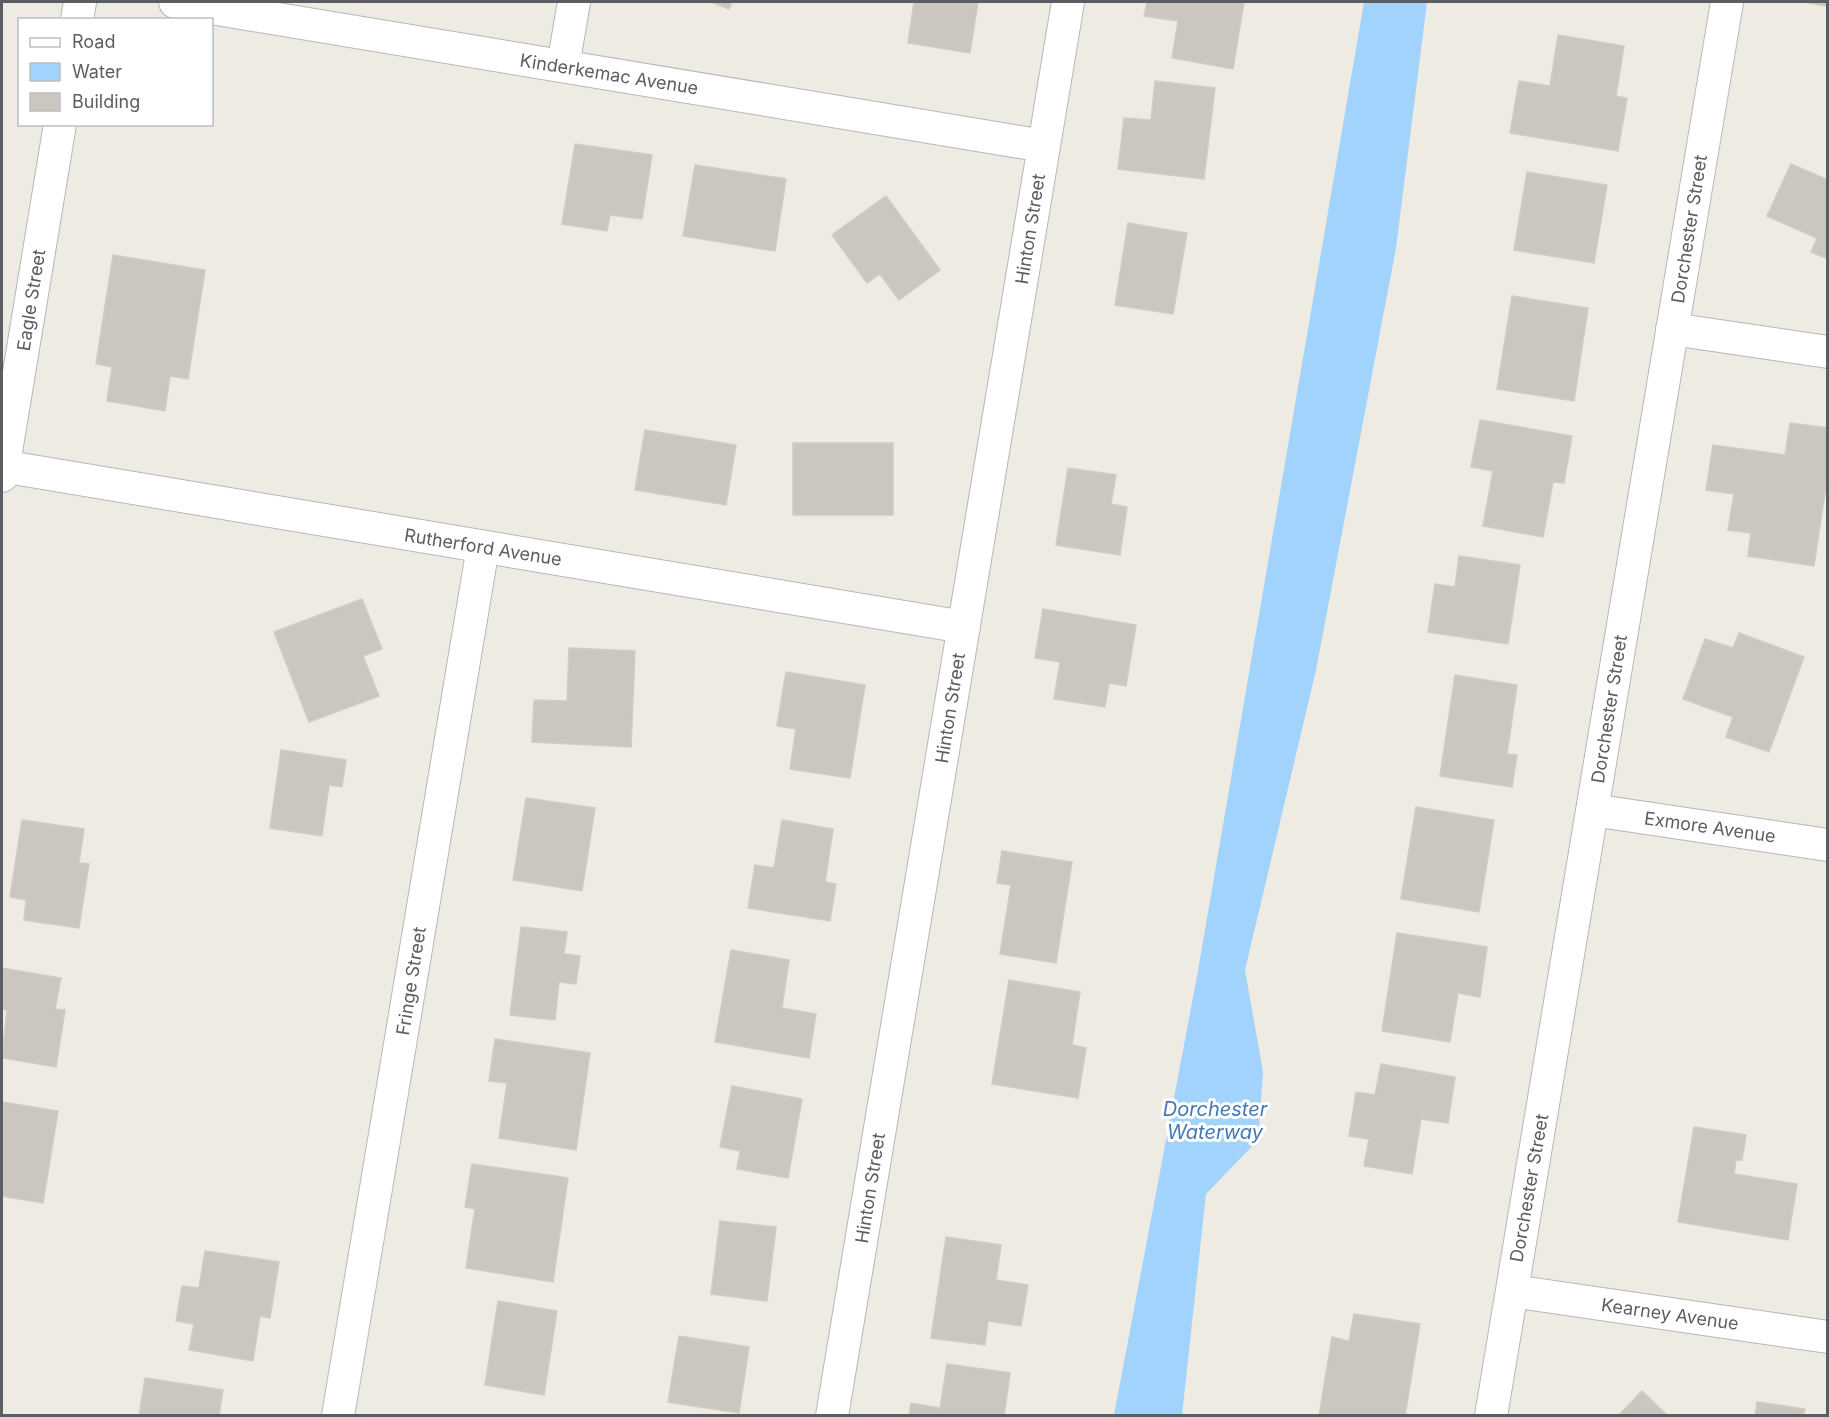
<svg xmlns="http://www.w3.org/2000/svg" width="1829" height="1417" font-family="Inter,sans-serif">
<rect width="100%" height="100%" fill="#edebe2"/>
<path fill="#a2d3fd" d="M1364,2h63l-31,246 -80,422 -71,300 18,102 -5,68 -52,54 -24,221h-68l84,-444z"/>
<path fill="#cac7c1" stroke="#d1ccc0" stroke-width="1.5" d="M711,2h21l-3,7z
M914,2h64l-8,51 -62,-10z
M1147,2h97l-11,67 -61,-11 6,-37 -34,-5z
M1803,2h25v4z
M1558,35l66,11 -8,50 11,2 -9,53 -108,-18 9,-52 31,5z
M1155,81l60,7 -11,91 -86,-10 6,-51 27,2z
M575,144l77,11 -10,64 -32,-4 -3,16 -45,-7z
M1791,164l37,16v79l-17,-7 6,-14 -50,-22z
M695,165l91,14 -11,72 -92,-15z
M1527,172l80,13 -13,78 -80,-13z
M886,196l54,74 -41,30 -19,-26 -13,9 -35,-48z
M1128,223l59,10 -14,81 -58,-9z
M113,255l92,15 -17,109 -18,-3 -5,35 -58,-10 5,-34 -16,-3z
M1512,296l76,12 -14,93 -77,-12z
M1480,420l92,16 -8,47 -11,-1 -10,55 -60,-11 10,-55 -22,-4z
M1790,423l38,5v44l-14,94 -66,-10 3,-23 -23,-3 6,-36 -28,-4 7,-45 72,10z
M645,430l91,15 -10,60 -91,-15z
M793,443h100v72h-100z
M1068,468l48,7 -5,29 16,3 -7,48 -64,-10z
M1459,556l61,9 -12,79 -80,-12 7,-48 20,3z
M362,599l20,50 -19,7 16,40 -70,26 -35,-90z
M1043,609l93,16 -10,61 -17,-3 -4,24 -51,-8 6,-37 -25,-4z
M1739,633l65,24 -35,95 -43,-15 7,-20 -50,-18 22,-60 28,9z
M569,648l66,3 -4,96 -99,-5 2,-42 33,1z
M786,672l79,13 -15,93 -60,-9 6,-40 -19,-3z
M1455,675l62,10 -10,69 10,1 -5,32 -72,-11z
M281,750l65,10 -4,27 -13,-2 -7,51 -52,-8z
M526,798l69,10 -13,83 -69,-11z
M1416,807l78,13 -15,92 -78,-13z
M22,820l62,9 -5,34 10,1 -10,64 -55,-8 2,-20 -16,-3z
M782,820l51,9 -8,53 11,2 -6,37 -82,-13 7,-43 19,3z
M1002,851l70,11 -16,101 -56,-9 11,-69 -14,-2z
M521,927l46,5 -3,22 16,2 -4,28 -17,-2 -4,38 -45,-5z
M1397,933l90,14 -7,50 -22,-4 -8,49 -68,-11z
M731,950l58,10 -7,48 34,6 -7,44 -94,-16z
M2,968l59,10 -6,31 10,1 -9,57 -54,-9 5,-48 -5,-1z
M1009,980l71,12 -8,53 14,3 -8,50 -86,-14z
M495,1039l95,14 -14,97 -77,-12 8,-55 -18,-2z
M1381,1064l74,13 -7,46 -27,-4 -9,55 -48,-8 5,-27 -20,-3 7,-44 19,3z
M732,1086l70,13 -14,79 -51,-9 3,-18 -20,-4z
M2,1102l56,9 -15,92 -41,-7z
M1694,1127l52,8 -4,25h-6l-2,14 63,10 -9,56 -110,-18z
M472,1164l96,14 -15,104 -87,-14 9,-59 -10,-2z
M720,1221l56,6 -9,74 -56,-7z
M946,1237l55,8 -5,35 32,5 -7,41 -33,-5 -3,24 -54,-7z
M205,1251l74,11 -9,56 -10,-2 -7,45 -64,-11 5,-26 -18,-3 6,-35 17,2z
M498,1301l59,10 -13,84 -59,-10z
M1354,1314l66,10 -15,92h-86l13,-79 17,4z
M679,1336l70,11 -10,66 -71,-11z
M947,1364l63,9 -6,43h-95l2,-13 29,5z
M145,1378l78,12 -4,26h-80z
M1642,1391l26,25h-50z
M1757,1402l48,7 -2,7h-48z"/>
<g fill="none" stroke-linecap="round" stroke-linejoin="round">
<g stroke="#b4b7bc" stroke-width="34">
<path id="minor" d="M175,2l869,144
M77,20l3,-18
M563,66l11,-64
M1672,329l156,23
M2,466l962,161
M2,476l58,-352
M1592,810l236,35
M1512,1291l316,46
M338,1416l145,-869
M832,1416l236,-1414
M1491,1416l236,-1414"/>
</g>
<use href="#minor" stroke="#fff" stroke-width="32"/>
</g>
<g text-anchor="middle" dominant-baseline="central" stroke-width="6" stroke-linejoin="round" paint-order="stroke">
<g font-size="18" fill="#5a5e62" stroke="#fff">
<text transform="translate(609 74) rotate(9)">Kinderkemac Avenue</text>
<text transform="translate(1030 229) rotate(-81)">Hinton Street</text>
<text transform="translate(1689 229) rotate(-81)">Dorchester Street</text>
<text transform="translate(31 300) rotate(-81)">Eagle Street</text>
<text transform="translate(483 547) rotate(9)">Rutherford Avenue</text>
<text transform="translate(950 708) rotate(-81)">Hinton Street</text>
<text transform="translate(1609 709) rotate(-81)">Dorchester Street</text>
<text transform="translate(1710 827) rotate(8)">Exmore Avenue</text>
<text transform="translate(411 981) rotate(-81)">Fringe Street</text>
<text transform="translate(870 1188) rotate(-81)">Hinton Street</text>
<text transform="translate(1529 1188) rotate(-80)">Dorchester Street</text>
<text transform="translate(1670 1314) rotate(8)">Kearney Avenue</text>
</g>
<g font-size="20" font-style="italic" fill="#4279b7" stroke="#fff">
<text x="1215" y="1109">Dorchester<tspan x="1215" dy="23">Waterway</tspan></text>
</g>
</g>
<rect width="1829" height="1417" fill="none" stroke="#5a5e62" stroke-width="6"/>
<rect x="18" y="18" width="195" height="108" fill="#ffffff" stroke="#bdbfc0" stroke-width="1.5"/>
<rect x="30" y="38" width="30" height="9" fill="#ffffff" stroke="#bdbfc0" stroke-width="1.5"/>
<text x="72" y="48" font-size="18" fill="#5a5e62">Road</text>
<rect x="30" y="63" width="30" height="18" fill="#a2d3fd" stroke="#bdbfc0" stroke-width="1.5"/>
<text x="72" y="78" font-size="18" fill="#5a5e62">Water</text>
<rect x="30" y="93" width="30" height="18" fill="#cac7c1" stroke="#bdbfc0" stroke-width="1.5"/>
<text x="72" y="108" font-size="18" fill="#5a5e62">Building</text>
</svg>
